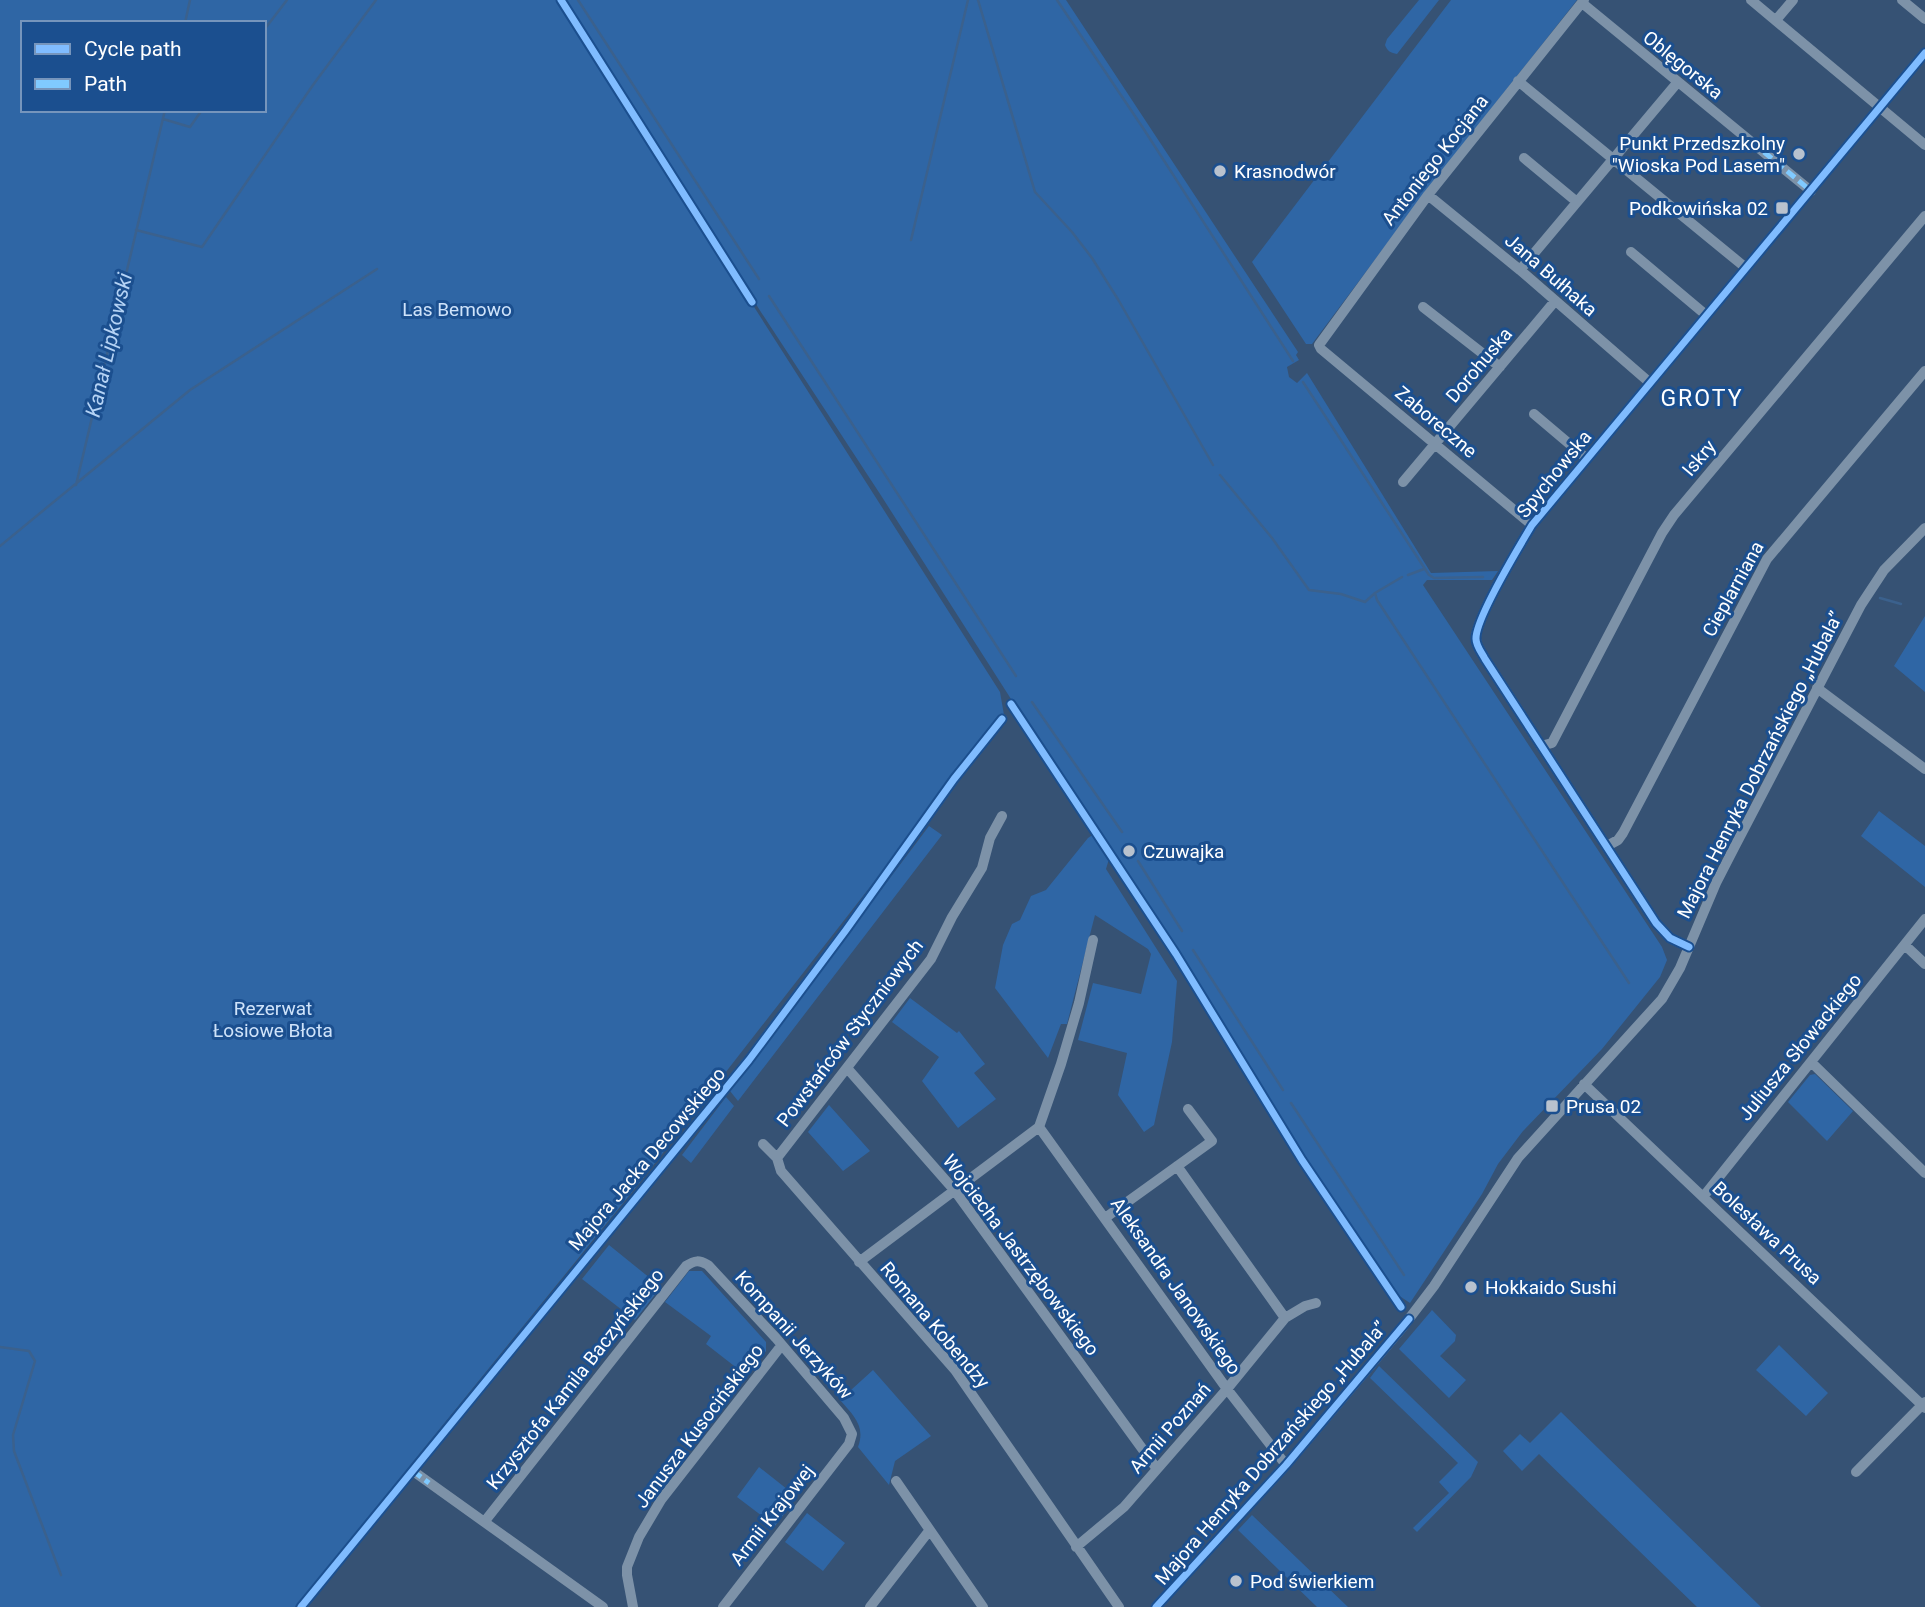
<svg xmlns="http://www.w3.org/2000/svg" width="1925" height="1607" font-family="Roboto,sans-serif">
<rect width="100%" height="100%" fill="#365274"/>
<path fill="#2f66a5" fill-rule="evenodd" d="M0,0h558l442,692 4,23 -363,466 -346,426h-295zM23,23h241v87h-241z
M564,0h502l232,352 -2,3 3,5 -12,7 2,10 8,6 10,-10 124,200 67,-2 -6,9h-65l-4,5 239,362 5,13 -7,17 -58,72 -79,82 -25,33 -16,30 -72,109 -15,-10 -88,-130 -425,-666 -123,-188 -31,-52z
M1419,0h20l-42,54c-6,-1 -10,-3 -12,-9l2,-6z
M1451,0h126l-150,190 -115,154h-6l-54,-82z
M1925,616v76l-31,-26z
M1879,811l46,35v41l-64,-51z
M929,826l13,9 -204,266 -8,-10z
M1094,834l15,25 -3,10 71,112 -5,61 -18,83 -10,7 -26,-37 9,-42 -49,-13 15,-57 48,11 10,-40 -3,-5 -53,-34 -28,109h-6l-13,34 -53,-70 8,-43 9,-21 8,-4 11,-24 15,-6 42,-52z
M910,998l47,35 2,-2 26,33 -11,9 22,26 -38,29 -36,-47 17,-24 -47,-35z
M1815,1074l38,37 -26,30 -39,-39 22,-27z
M726,1097l8,9 -43,57 -9,-8z
M829,1105l41,46 -27,20 -35,-39z
M609,1245l52,42 -26,33 -53,-41z
M689,1271h13l64,71v9l-19,25 -41,-32 5,-8 -46,-34z
M1432,1310l24,25 -1,6 -15,15 26,24 -17,18 -50,-49z
M1779,1345l49,48 -22,23 -50,-46z
M1379,1366l99,96 -7,15 -54,55 -4,-4 36,-35 -10,-11 19,-19 -88,-85z
M873,1370l58,66 -36,25 -6,24 -31,-38c8,-21 -5,-32 -18,-47z
M1561,1412l200,195h-64l-158,-153 -17,17 -19,-20 17,-17 10,9z
M759,1467l38,30 -22,29 -38,-29z
M807,1513l38,30 -22,28 -38,-29z
M1252,1515l96,92h-31l-79,-77z"/>
<g fill="none" stroke-linecap="round" stroke-linejoin="round">
<path stroke="#3b618d" stroke-width="2.5" d="M578,0l181,279
M978,0l57,192 37,40 20,26 27,43 94,164
M1057,0l86,128 150,233
M185,23l5,-23
M264,30l23,-30
M163,119l27,8 12,-17
M136,230l66,17 111,-162 63,-85
M911,240l57,-240
M769,296l247,380
M1303,382l126,193 5,3 49,-1
M1220,475l52,63 37,52 32,4 24,8 10,-9 27,-16
M76,485l89,-375
M0,546l190,-156 187,-121
M1408,575l16,-6
M1375,593l2,7 252,383
M1880,598l21,6
M1032,702l90,130
M1138,861l44,70
M1193,950l90,140
M1291,1103l113,172
M0,1347l29,4 6,10 -22,74 1,16 47,124"/>
<path stroke="#7d92a8" stroke-width="10" d="M1751,0l174,145
M1902,0l23,19
M1582,3l229,188
M1776,20l17,-20
M1518,81l228,187
M1524,158l53,44
M1428,195l92,75 129,112
M1631,252l75,63
M1520,270l157,-187
M1423,307l77,60
M1534,414l52,44
M1403,482l152,-181
M1532,525l-211,-176 -2,-4 109,-150 156,-195
M1817,688l108,81
M1541,746l11,-3 110,-210 12,-18 251,-299
M1607,846l11,-6 5,-7 144,-274 158,-188
M1905,945l20,19
M1689,947l-19,-9 -14,-15 -171,-264c-3,-6 -9,-13 -9,-20 -1,-20 44,-94 56,-114l393,-472
M1811,1062l114,111
M847,1068l108,123 202,278
M1584,1084l341,324
M1039,1127l188,262 59,76
M1039,1127l22,-63 18,-61 14,-63
M763,1144l14,14 4,13 174,199 164,237
M777,1158l154,-199 21,-42 30,-49 8,-30 12,-22
M1177,1166l108,152
M1703,1197l222,-278
M1105,1218l107,-77 -24,-32
M859,1262l180,-135
M413,1471l190,136
M1856,1472l69,-70
M896,1481l87,126
M485,1521l201,-255c9,-6 13,-6 22,-1l68,73 68,80 8,16 -3,10 -126,163
M1076,1547l48,-40 103,-118 58,-71 20,-12 11,-3
M301,1607l448,-547 97,-130 108,-151 48,-60
M633,1607l-6,-32v-8l12,-30 22,-37 120,-154
M870,1607l59,-76
M1156,1607l130,-142 116,-137 32,-42 84,-128 144,-159 18,-31 36,-85 18,-35 127,-243 23,-35 41,-42"/>
<path stroke="#80caff" stroke-width="5" stroke-dasharray="10 5" stroke-linecap="butt" d="M1764,152l47,39
M413,1471l16,12"/>
<g stroke="#1b4f8f" stroke-width="11">
<path id="cycleway" d="M561,0l191,302
M1011,704l165,250 126,206 99,147
M1689,947l-19,-9 -14,-15 -171,-264c-3,-6 -9,-13 -9,-20 -1,-20 44,-94 56,-114l393,-472
M301,1607l448,-547 97,-130 108,-151 48,-60
M1156,1607l130,-142 123,-146"/>
</g>
<use href="#cycleway" stroke="#80bcff" stroke-width="7"/>
</g>
<g fill="#b9c2ce" stroke="#1b4f8f" stroke-width="2.5">
<circle cx="1799" cy="154" r="7"/>
<circle cx="1220" cy="171" r="7"/>
<rect x="1775" y="201" width="14" height="14" rx="3.5"/>
<circle cx="1129" cy="851" r="7"/>
<rect x="1545" y="1099" width="14" height="14" rx="3.5"/>
<circle cx="1471" cy="1287" r="7"/>
<circle cx="1236" cy="1581" r="7"/>
</g>
<g text-anchor="middle" dominant-baseline="central" stroke-width="6" stroke-linejoin="round" paint-order="stroke">
<g font-size="19" fill="#fff" stroke="#1b4f8f">
<text transform="translate(1683 65) rotate(39)">Oblęgorska</text>
<text transform="translate(1435 160) rotate(-52)">Antoniego Kocjana</text>
<text transform="translate(1551 275) rotate(41)">Jana Bułhaka</text>
<text transform="translate(1479 365) rotate(-50)">Dorohuska</text>
<text transform="translate(1436 422) rotate(40)">Zaboreczne</text>
<text transform="translate(1699 458) rotate(-50)">Iskry</text>
<text transform="translate(1554 474) rotate(-51)">Spychowska</text>
<text transform="translate(1733 589) rotate(-61)">Cieplarniana</text>
<text transform="translate(1760 765) rotate(-63)">Majora Henryka Dobrzańskiego „Hubala”</text>
<text transform="translate(850 1033) rotate(-53)">Powstańców Styczniowych</text>
<text transform="translate(1800 1047) rotate(-51)">Juliusza Słowackiego</text>
<text transform="translate(647 1159) rotate(-50)">Majora Jacka Decowskiego</text>
<text transform="translate(1767 1233) rotate(43)">Bolesława Prusa</text>
<text transform="translate(1021 1255) rotate(53)">Wojciecha Jastrzębowskiego</text>
<text transform="translate(1176 1286) rotate(55)">Aleksandra Janowskiego</text>
<text transform="translate(935 1325) rotate(50)">Romana Kobendzy</text>
<text transform="translate(794 1335) rotate(48)">Kompanii Jerzyków</text>
<text transform="translate(575 1379) rotate(-52)">Krzysztofa Kamila Baczyńskiego</text>
<text transform="translate(699 1426) rotate(-53)">Janusza Kusocińskiego</text>
<text transform="translate(1170 1428) rotate(-49)">Armii Poznań</text>
<text transform="translate(1271 1453) rotate(-49)">Majora Henryka Dobrzańskiego „Hubala”</text>
<text transform="translate(772 1515) rotate(-52)">Armii Krajowej</text>
</g>
<g font-size="19" fill="#fff" stroke="#1b4f8f" text-anchor="start">
<text x="1785" y="143" text-anchor="end">Punkt Przedszkolny<tspan x="1785" dy="22">"Wioska Pod Lasem"</tspan></text>
<text x="1234" y="171">Krasnodwór</text>
<text x="1768" y="208" text-anchor="end">Podkowińska 02</text>
<text x="1143" y="851">Czuwajka</text>
<text x="1566" y="1106">Prusa 02</text>
<text x="1485" y="1287">Hokkaido Sushi</text>
<text x="1250" y="1581">Pod świerkiem</text>
</g>
<g font-size="19" fill="#cfe3fa" stroke="#1b4f8f">
<text x="457" y="309">Las Bemowo</text>
<text x="273" y="1008">Rezerwat<tspan x="273" dy="22">Łosiowe Błota</tspan></text>
</g>
<g font-size="21" font-style="italic" fill="#b5d3f5" stroke="#1b4f8f">
<text transform="translate(109 345) rotate(-77)">Kanał Lipkowski</text>
</g>
<g font-size="23" letter-spacing="2" fill="#fff" stroke="#1b4f8f">
<text x="1702" y="398">GROTY</text>
</g>
</g>
<rect x="21" y="21" width="245" height="91" fill="#1b4f8f" stroke="#7695bc" stroke-width="2"/>
<rect x="35" y="44" width="35" height="10" fill="#80bcff" stroke="#7695bc" stroke-width="2"/>
<text x="84" y="56" font-size="21" fill="#ffffff">Cycle path</text>
<rect x="35" y="79" width="35" height="10" fill="#80caff" stroke="#7695bc" stroke-width="2"/>
<text x="84" y="91" font-size="21" fill="#ffffff">Path</text>
</svg>
